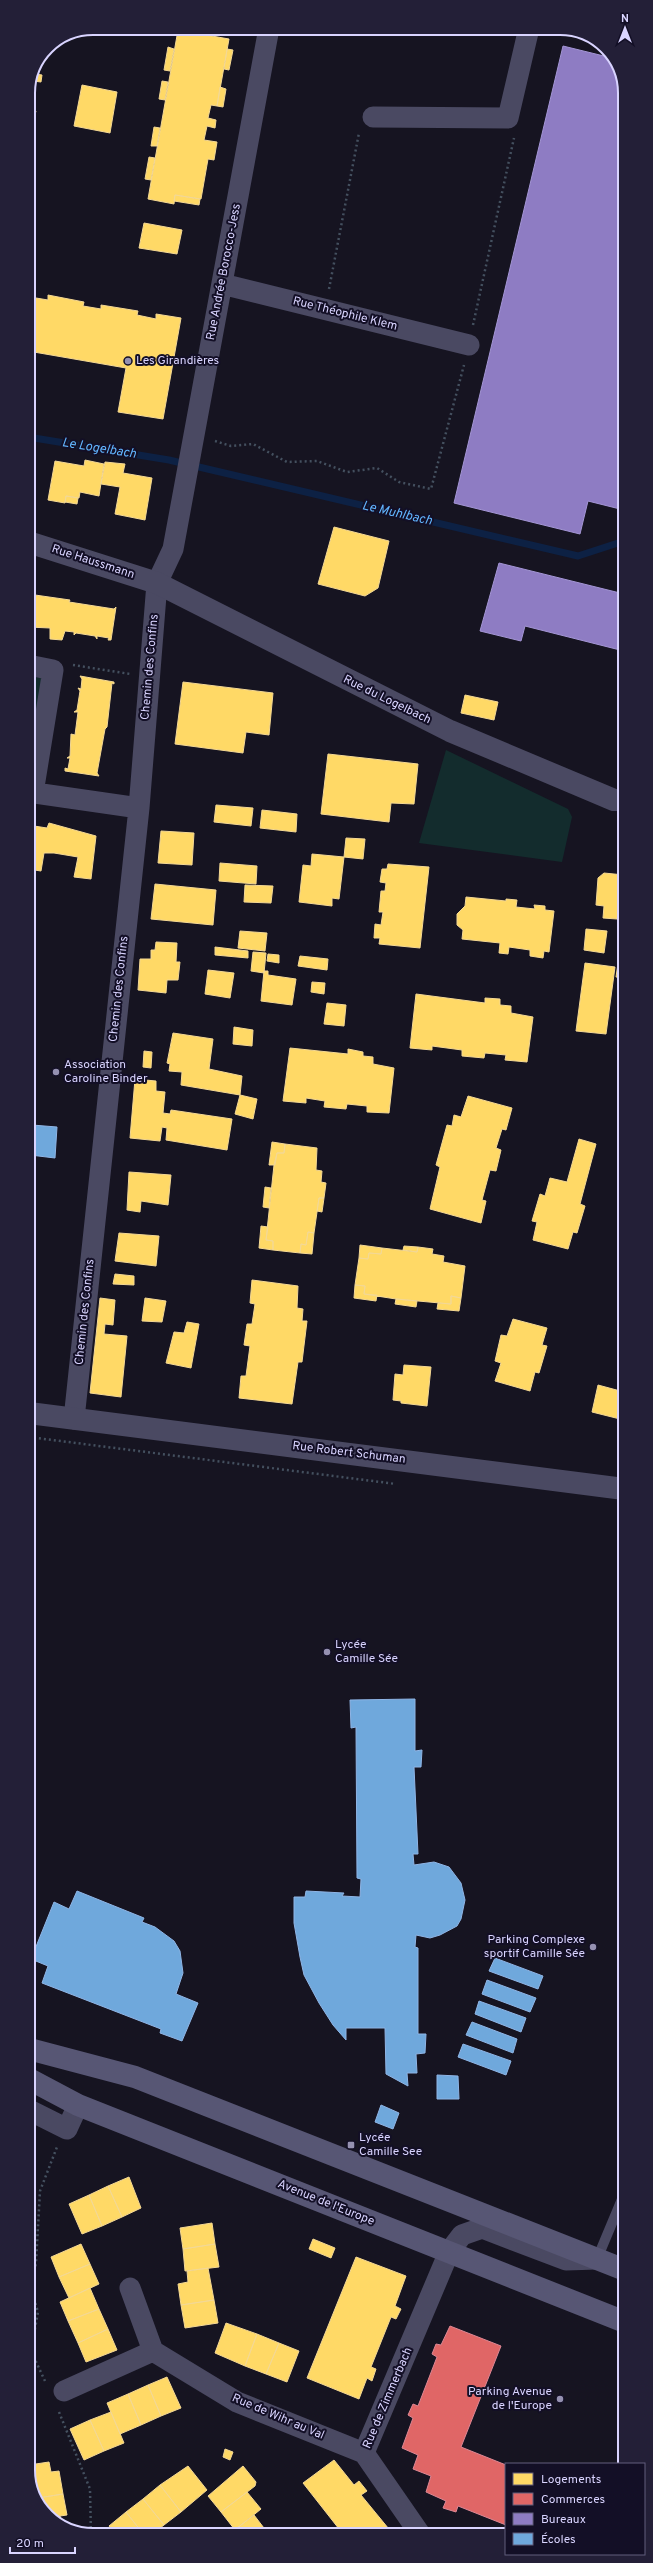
<svg xmlns="http://www.w3.org/2000/svg" width="653" height="2563" font-family="Overpass,sans-serif">
<rect width="100%" height="100%" fill="#161421"/>
<path fill="#132c2d" d="M28,676l18,3 -18,98z
M446,750l122,59 4,8 -10,45 -143,-19z"/>
<path fill="#ffd966" stroke="#f4d894" d="M178,30l51,9 -12,67 -6,-1 -3,13 8,2 -1,8 -8,-2 -3,14 13,2 -3,18 -6,-1 -7,40 -26,-4 -1,9 -26,-5z
M168,47l6,2 -4,22 -6,-1z
M227,49l6,1 -4,20 -5,-1z
M36,74l6,1 -1,7 -8,-1z
M162,81l6,1 -3,18 -6,-1z
M82,85l35,7 -7,41 -36,-7z
M220,87l6,2 -3,18 -6,-1z
M28,110l8,1 -2,7 -6,-1z
M28,117l4,1 -2,14h-2z
M154,127l6,1 -3,18h-6z
M149,157l6,1 -4,22 -6,-1z
M175,195l25,4 -1,6 -25,-4z
M144,223l38,7 -5,24 -38,-6z
M28,292h3l-1,5 18,3v-5l36,7 -1,4 18,3v-4l37,6 -1,4 19,4v-5l25,4 -18,101 -45,-7 8,-44 -98,-17z
M85,460l19,4 -5,32 -19,-4 -1,6 -13,-2 -1,7 -17,-3 7,-39 29,5z
M105,462l20,2 -2,9 29,5 -7,42 -30,-6 5,-27 -19,-3z
M66,496l12,2 -1,6 -12,-2z
M334,527l55,14 -11,47 -13,8 -47,-12z
M28,594l42,6 -1,2 45,7 2,-2 -5,33h-3l1,-2 -12,-2v3l-2,-3 -19,-3 -2,2v-3l-9,-1 -3,9 -12,-1v-11l-22,-1z
M80,676l34,6v2l-2,-1 -5,44 -2,2 -8,44 2,3 -34,-5v-3l3,1 2,-11h-3l3,-2 1,-22 4,1 3,-23h-4l3,-2 3,-19 -2,-3 3,1 1,-10z
M183,682l90,11 -4,42 -23,-3 -3,21 -68,-9z
M465,695l33,7 -4,18 -33,-7z
M328,754l90,10 -4,40 -23,-1 -2,19 -68,-8z
M216,805l37,3 -2,18 -37,-4z
M262,810l35,4 -1,18 -36,-4z
M28,821l6,1v4l13,2 2,-5 47,13 -5,43 -17,-2 4,-20 -24,-4h-10l-3,18 -13,-2z
M161,831l33,2 -2,32 -34,-2z
M346,838l19,1 -2,20 -19,-2z
M312,854l32,3 -5,42 -7,-1v8l-33,-4 4,-37 8,1z
M220,863l37,3 -1,18 -37,-3z
M388,864l41,3 -9,81 -41,-4 1,-6h-6l1,-14 6,1 2,-13h-4l2,-21h4l1,-8 -6,-1 2,-13h5z
M604,873l20,2v33l-5,-1 -2,12 -14,-1 1,-12 -8,-1 2,-27z
M155,884l61,6 -3,35 -62,-6z
M245,885l28,1 -2,17 -27,-1z
M466,897l40,4v-2l11,1 -1,7 19,2 -1,-4 11,1v4l9,1 -5,41 -5,-1 -1,7 -13,-2v-6l-21,-3 -1,7 -9,-1 1,-10 -38,-4 1,-9 -6,-5v-11l8,-8z
M586,929l21,2 -3,22 -20,-3z
M240,931l27,2 -2,18 -27,-3z
M156,942l21,1 -1,19h4l-2,18h-11l-1,13 -28,-3 2,-31h11v-9h4z
M215,947l33,4v7l-33,-3z
M253,952l13,1 -2,20 -13,-2z
M268,954l11,1v8l-12,-2z
M300,956l28,3 -1,11 -29,-4z
M619,957l5,1v20l-8,-1z
M585,963l30,4 -9,67 -30,-3z
M208,970l26,3 -4,25 -25,-4z
M264,971h4v4l28,4 -4,26 -31,-4z
M312,982l13,1 -1,11 -13,-2z
M416,994l69,9v-5l15,1v6l11,1v7l22,4 -6,45 -22,-2 1,-5 -21,-2 -1,5 -22,-2v-6l-30,-4v4l-22,-2z
M327,1003l19,2 -2,21 -20,-2z
M234,1027l19,3 -1,16 -19,-2z
M173,1033l40,6 -4,30 33,7 -2,19 -59,-10 1,-13 -13,-1 1,-7 -3,-1z
M290,1048l58,6v-5l15,3v4l10,1v7l21,4 -5,45 -22,-1v-6l-20,-2 -1,5 -22,-2 1,-6 -19,-3v5l-23,-2z
M144,1051l8,1 -1,16 -8,-1z
M135,1079l21,2v10l9,1 -2,21 7,1 1,-4 61,9 -5,31 -61,-10 1,-12 -5,-1 -2,14 -30,-3z
M240,1095l17,4 -4,20 -18,-5z
M468,1096l44,12 -6,22 -4,-1 -6,19 5,2 -5,21 -6,-1 -8,30 4,1 -5,22 -51,-14 10,-42 -4,-2 11,-40 5,1 2,-11 7,2z
M579,1139l17,5 -16,60 5,2 -8,27 -4,-1 -5,17 -35,-9 4,-18 -5,-1 8,-27 5,2 5,-18 17,4z
M272,1142l13,2 -1,9h-7l-2,12h-6z
M285,1144l32,4 -1,22 6,1 -1,11 5,1 -2,15h-5l-5,35 -6,-1 -2,13 -5,-1 -1,9 -27,-3v-9l-7,-1 8,-75 3,-12h7z
M129,1172l42,3 -3,30 -27,-4 -1,11 -13,-2z
M265,1187l6,1 -2,20 -6,-1z
M319,1198h5l-2,14 -5,-1z
M261,1226l7,1 -2,13 7,1v9l-14,-2z
M308,1232l6,1 -2,21 -12,-1 1,-9 5,1z
M119,1233l40,3 -3,30 -41,-5z
M360,1245l22,3 -1,6 -12,-1 -1,6 -9,-1z
M404,1246l14,1 -1,5 -14,-2z
M418,1247l15,2 -1,5 12,2 -1,6 22,4 -4,32 -10,-2v8l-55,-5 -32,-5 1,-8 -10,-1 4,-27 9,1 1,-6 12,1 1,-6 35,4z
M115,1274l19,2v9l-21,-1z
M252,1280l46,6 -1,22 6,1 -1,12h5l-5,41h-4l-6,42 -53,-6 2,-22h5l4,-30 -6,-1 3,-21h5l3,-20 -5,-1z
M355,1285l10,1 -1,8 13,1 -1,6 -22,-3z
M451,1296l10,2 -2,13 -22,-2 1,-6 13,1z
M100,1298l15,2 -2,25 -8,-1 -1,10 23,2 -6,61 -31,-4z
M145,1298l21,3 -4,21 -20,-1z
M396,1299l21,2 -1,6 -21,-3z
M513,1319l34,9 -5,17 5,1 -8,27 -4,-1 -5,19 -35,-10 6,-18 -6,-2 6,-26 6,1z
M187,1322l12,2 -8,44 -25,-5 8,-31 10,1z
M404,1365l27,2 -4,39 -26,-3v-2l-8,-1 2,-26 8,1z
M598,1385l26,7v28l-32,-8z
M129,2177l12,31 -19,9 -14,-31z
M108,2186l14,31 -20,9 -13,-31z
M89,2195l13,31 -20,8 -13,-30z
M212,2223l3,21 -32,5 -3,-21z
M313,2239l22,9 -4,10 -22,-9z
M81,2244l9,20 -31,13 -8,-20z
M215,2244l4,23 -34,4 -2,-22z
M356,2257l50,19 -11,30 6,3 -5,10 -5,-2 -20,50 5,2 -4,12 -5,-3 -8,21 -52,-21z
M90,2264l9,20 -30,14 -10,-21z
M208,2268l6,32 -33,5 -3,-21 10,-2 -1,-11z
M90,2288l9,21 -31,12 -8,-19z
M214,2300l4,23 -33,5 -4,-23z
M99,2309l9,20 -30,14 -10,-22z
M226,2323l31,11 -12,32 -30,-13z
M108,2329l9,21 -31,12 -8,-19z
M257,2334l22,9 -13,31 -21,-8z
M279,2343l20,8 -12,31 -21,-8z
M167,2377l14,31 -20,8 -13,-31z
M148,2385l13,31 -20,9 -13,-31z
M128,2394l13,31 -21,9 -13,-31z
M111,2412l13,31 -20,8 -14,-31z
M90,2420l14,31 -20,9 -14,-31z
M225,2449l8,3 -3,8 -7,-3z
M334,2460l20,25 5,-4 8,10 -6,4 32,39h-50l-40,-51z
M49,2462l2,10 8,-1 4,23 -25,4 -9,-16v-17z
M188,2466l19,24 -26,22 -21,-27z
M243,2466l13,16 -1,4 -34,26 -13,-16z
M160,2485l21,27 -17,13 -21,-26z
M247,2492l14,17 -26,21 -14,-18z
M63,2494l4,21 -7,1 1,7 -11,-4 -12,-21z
M143,2499l21,26 -13,10h-7l-18,-23z
M126,2512l18,23h-28l-7,-9z
M254,2515l13,17 -3,2 -36,1z"/>
<path fill="#e06666" stroke="#de8794" d="M450,2326l51,20 -40,101 45,18v60l-48,-19 -2,6 -13,-4 3,-7 -20,-9 5,-16 -18,-7 5,-14 -16,-7 11,-30 -5,-3 5,-11 5,2 19,-49 -5,-3 4,-10 5,1z"/>
<path fill="#8e7cc3" stroke="#a496d5" d="M563,46l49,12 12,23v429l-36,-9 -8,33 -126,-31z
M499,563l125,31v57l-99,-25 -4,15 -41,-10z"/>
<path fill="#6fa8dc" stroke="#8fb5e6" d="M32,1125l25,2 -2,31 -25,-3z
M415,1699v52l7,-1 -1,17h-7l4,87h-5l1,11 20,-3 15,5 12,16 4,17 -4,19 -4,7 -17,9 -10,3 -14,-3 -1,12 3,1v86h8l-1,19 -9,1 1,19h-10l1,13 -22,-12 -1,-46h-39v12l-13,-15 -14,-22 -15,-28 -4,-18 -6,-34v-26h11l1,-6 38,2 -2,3 18,1 1,-18 -4,-1 -1,-151 -5,1 -1,-28z
M77,1891l67,27 -2,4 13,5 19,14 6,10 3,22 -7,21 22,9 -16,38 -22,-8 1,-4 -119,-46 6,-17 -17,-7 23,-57 15,7z
M495,1958l48,18 -5,13 -49,-18z
M487,1980l49,18 -6,14 -48,-18z
M479,2001l47,17 -5,14 -46,-18z
M472,2022l45,17 -4,14 -47,-18z
M463,2044l48,17 -5,14 -48,-18z
M437,2075l21,1 1,23h-22z
M381,2105l18,8 -6,16 -18,-7z"/>
<g fill="none" stroke-linecap="round" stroke-linejoin="round">
<path stroke="#0d2144" stroke-width="7" d="M28,437l141,23 409,96 40,-13 6,1"/>
<path stroke="#44505f" stroke-width="2.5" stroke-dasharray="2 3" stroke-linecap="butt" d="M329,289l30,-156
M473,325l41,-187
M215,441l16,5 22,-2 34,18 30,-1 30,11 30,-4 22,14 32,7 33,-124
M73,665l57,9
M29,1437l367,47
M45,2381l-14,-30 7,-39 -7,-23 5,-26 4,-72 17,-44
M59,2412l31,77 1,46"/>
<path stroke="#4a4962" stroke-width="10" d="M597,2259l28,-67"/>
<path stroke="#4a4962" stroke-width="21" d="M373,117l135,1 21,-90
M222,284l247,61
M28,665l25,5 -20,123
M28,792l111,16
M74,1419l65,-611 18,-225 16,-34 96,-521
M29,2110l38,19 11,-24
M130,2288l23,63 84,51 127,51
M64,2391l89,-40
M420,2534l-56,-81 85,-201 13,-17 20,-7 84,32 31,-1"/>
<path stroke="#4a4962" stroke-width="22" d="M28,542l129,41 293,148 164,69h10
M29,1413l595,76"/>
<path stroke="#575674" stroke-width="22" d="M29,2049l106,28 490,193
M29,2079l49,26 547,217"/>
</g>
<g fill="#9591b1" stroke="#130f26" stroke-width="1.5">
<circle cx="128" cy="361" r="4"/>
<circle cx="56" cy="1072" r="4"/>
<circle cx="327" cy="1652" r="4"/>
<circle cx="593" cy="1947" r="4"/>
<rect x="347" y="2141" width="8" height="8" rx="2"/>
<circle cx="560" cy="2399" r="4"/>
</g>
<g text-anchor="middle" dominant-baseline="central" stroke-width="4" stroke-linejoin="round" paint-order="stroke">
<g font-size="12" fill="#d9d4ff" stroke="#130f26">
<text transform="translate(224 272) rotate(-79)">Rue Andrée Borocco-Jess</text>
<text transform="translate(345 314) rotate(14)">Rue Théophile Klem</text>
<text transform="translate(93 562) rotate(18)">Rue Haussmann</text>
<text transform="translate(150 667) rotate(-85)">Chemin des Confins</text>
<text transform="translate(387 700) rotate(26)">Rue du Logelbach</text>
<text transform="translate(119 989) rotate(-84)">Chemin des Confins</text>
<text transform="translate(85 1312) rotate(-84)">Chemin des Confins</text>
<text transform="translate(349 1453) rotate(7)">Rue Robert Schuman</text>
<text transform="translate(326 2203) rotate(22)">Avenue de l'Europe</text>
<text transform="translate(388 2398) rotate(-67)">Rue de Zimmerbach</text>
<text transform="translate(278 2417) rotate(23)">Rue de Wihr au Val</text>
</g>
<g font-size="12" fill="#d9d4ff" stroke="#130f26" text-anchor="start">
<text x="136" y="361">Les Girandières</text>
<text x="64" y="1065">Association<tspan x="64" dy="14">Caroline Binder</tspan></text>
<text x="335" y="1645">Lycée<tspan x="335" dy="14">Camille Sée</tspan></text>
<text x="585" y="1940" text-anchor="end">Parking Complexe<tspan x="585" dy="14">sportif Camille Sée</tspan></text>
<text x="359" y="2138">Lycée<tspan x="359" dy="14">Camille See</tspan></text>
<text x="552" y="2392" text-anchor="end">Parking Avenue<tspan x="552" dy="14">de l'Europe</tspan></text>
</g>
<g font-size="13" font-style="italic" fill="#62b6ff" stroke="#130f26">
<text transform="translate(99 449) rotate(9)">Le Logelbach</text>
<text transform="translate(397 514) rotate(13)">Le Muhlbach</text>
</g>
</g>
<path d="M0 0H653V2563H0ZM93 35H560A58 58 0 0 1 618 93V2470A58 58 0 0 1 560 2528H93A58 58 0 0 1 35 2470V93A58 58 0 0 1 93 35Z" fill="#231f37" fill-rule="evenodd"/>
<path fill="none" stroke="#d9d4ff" stroke-width="2" d="M93 35H560A58 58 0 0 1 618 93V2470A58 58 0 0 1 560 2528H93A58 58 0 0 1 35 2470V93A58 58 0 0 1 93 35Z"/>
<rect x="505" y="2463" width="140" height="92" fill="#130f26" stroke="#625e7d"/>
<rect x="513" y="2473" width="20" height="12" fill="#ffd966" stroke="#625e7d"/>
<text x="541" y="2483" font-size="12" fill="#d9d4ff">Logements</text>
<rect x="513" y="2493" width="20" height="12" fill="#e06666" stroke="#625e7d"/>
<text x="541" y="2503" font-size="12" fill="#d9d4ff">Commerces</text>
<rect x="513" y="2513" width="20" height="12" fill="#8e7cc3" stroke="#625e7d"/>
<text x="541" y="2523" font-size="12" fill="#d9d4ff">Bureaux</text>
<rect x="513" y="2533" width="20" height="12" fill="#6fa8dc" stroke="#625e7d"/>
<text x="541" y="2543" font-size="12" fill="#d9d4ff">Écoles</text>
<g transform="translate(625 28)" stroke="#130f26" stroke-width="3" paint-order="stroke">
<path d="M0-3L7 15L0 10L-7 15Z" fill="#d9d4ff"/>
<text y="-6" font-size="11" font-weight="bold" text-anchor="middle" fill="#d9d4ff">N</text>
</g>
<path d="M10 2547v6h65v-6" fill="none" stroke="#d9d4ff" stroke-width="2"/>
<text x="16" y="2547" font-size="12" fill="#d9d4ff" stroke="#130f26" stroke-width="3" paint-order="stroke">20 m</text>
</svg>
